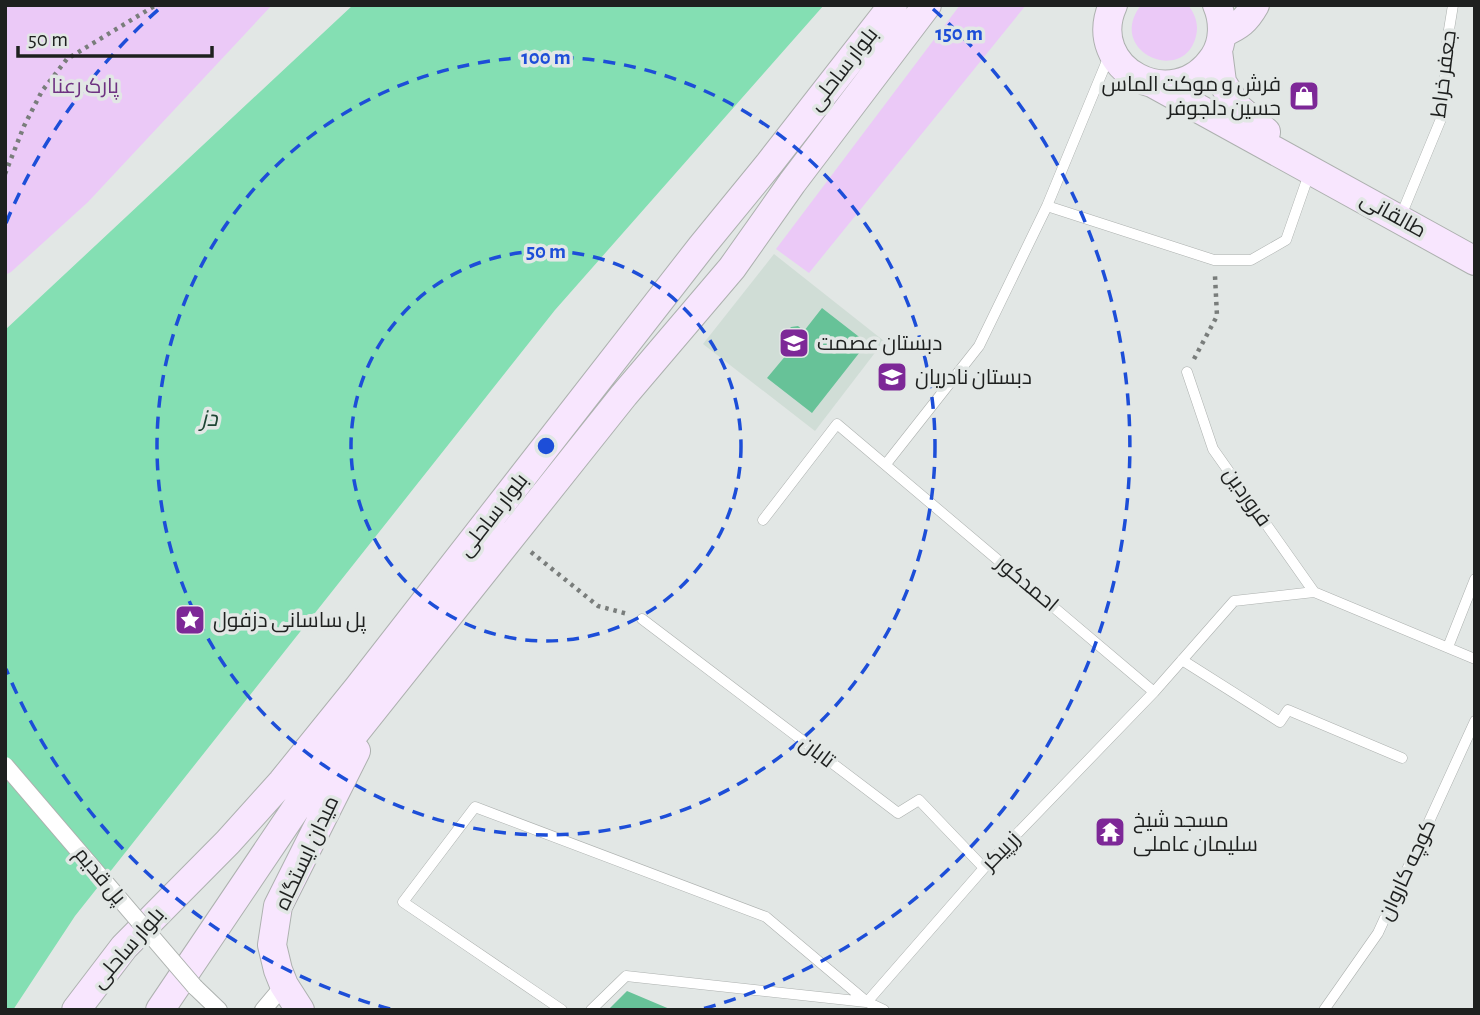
<svg xmlns="http://www.w3.org/2000/svg" width="1480" height="1015" font-family="'Alegreya Sans',Cairo,sans-serif">
<rect width="100%" height="100%" fill="#e2e7e5"/>
<path fill="#d0ddd6" d="M774,254l110,87 -69,90 -112,-87z"/>
<path fill="#ebc9f7" d="M5,5h267l-184,197 -77,70 -6,3z
M960,5h66l-217,268 -33,-24z
M1141,5h47c7,9 11,19 8,31 -12,50 -91,16 -55,-31z"/>
<path fill="#84dfb3" d="M353,5h471l-269,305 -480,606 -62,94h-8v-680z"/>
<path fill="#67c298" d="M822,308l45,35 -55,70 -45,-35 20,-24 -6,-5 -2,-8 12,-14 7,-1 6,5z
M627,991l45,19h-64z"/>
<g fill="none" stroke-linecap="round" stroke-linejoin="round">
<g stroke="#adb1af" stroke-width="11">
<path id="service" d="M1047,206l167,54h37l35,-20 23,-66
M1400,218l43,-104 4,-72 6,-37
M1187,372l26,77 101,143 161,67
M886,464l93,-118 68,-140 62,-150
M763,520l74,-96 317,268
M642,619l256,194 21,-13 65,68
M1448,647l27,-68
M1182,660l98,62 8,-12 114,48
M562,1010l-159,-108 72,-95 291,110 101,85
M591,1010l35,-34 240,26
M884,1010l-17,-8 117,-134 170,-176 80,-91 80,-9
M1324,1010l54,-77 97,-212"/>
</g>
<g stroke="#adb1af" stroke-width="18">
<path id="pedestrian" d="M195,987l24,23
M263,1010l21,-25"/>
</g>
<g stroke="#adb1af" stroke-width="30">
<path id="secondary" d="M1113,5c-29,64 61,112 101,52 10,-15 10,-36 3,-52
M1223,33c16,-7 23,-12 32,-28
M1218,51l4,31 16,26 28,24
M1154,84l321,177
M76,1010l48,-63 104,-105 54,-60 76,-94 344,-442 67,-82 124,-159
M160,1010l143,-212 321,-403 108,-127 60,-85 135,-178
M300,1010l-16,-25 -6,-15 -6,-25 6,-39 78,-155"/>
</g>
<path stroke="#797d7b" stroke-width="4.5" stroke-dasharray="3.5 5" stroke-linecap="butt" d="M5,174l19,-48 18,-35 25,-32 89,-54
M1194,359l23,-43 -2,-40
M531,552l67,54 30,8"/>
<use href="#service" stroke="#fff" stroke-width="10"/>
<use href="#pedestrian" stroke="#fff" stroke-width="16"/>
<use href="#secondary" stroke="#f8e6fe" stroke-width="28"/>
<g stroke="#adb1af" stroke-width="18" stroke-linecap="butt">
<path id="pedestrian-bridge" d="M5,765l190,222"/>
</g>
<use href="#pedestrian-bridge" stroke="#fff" stroke-width="16"/>
</g>
<g fill="none" stroke="#1d4ed8" stroke-width="3.5" stroke-dasharray="12 9">
<circle cx="546" cy="446" r="195"/>
<circle cx="546" cy="446" r="389"/>
<path d="M390 1009A584 584 0 0 1 6 669M6 223A584 584 0 0 1 159 9M933 9A584 584 0 0 1 702 1009"/>
</g>
<defs>
<g id="shop-square" transform="scale(1.575)"><rect x="-9" y="-9" width="18" height="18" rx="4" fill="#7d2897" stroke="#e2e7e5"/><path d="M-5-2.5h2.3a2.7 3.5 0 0 1 5.4 0H5L5.5 6h-11ZM-1.5-2.5h3a1.5 2.3 0 0 0-3 0Z" fill="#fff"/></g>
<g id="school-square" transform="scale(1.575)"><rect x="-9" y="-9" width="18" height="18" rx="4" fill="#7d2897" stroke="#e2e7e5"/><path d="M0-5L7-2L0 1L-7-2ZM-4 1L0 2.5L4 1V4Q0 6-4 4Z" fill="#fff"/></g>
<g id="sight-square" transform="scale(1.575)"><rect x="-9" y="-9" width="18" height="18" rx="4" fill="#7d2897" stroke="#e2e7e5"/><path d="M0-6L1.8-2.2L6-1.7L2.9 1.2L3.7 5.4L0 3.3L-3.7 5.4L-2.9 1.2L-6-1.7L-1.8-2.2Z" fill="#fff"/></g>
<g id="temple-square" transform="scale(1.575)"><rect x="-9" y="-9" width="18" height="18" rx="4" fill="#7d2897" stroke="#e2e7e5"/><path d="M0-6L5-2H3V0L6.5 2.5H4V6H1.5V3h-3V6H-4V2.5H-6.5L-3 0V-2H-5Z" fill="#fff"/></g>
</defs>
<g fill-rule="evenodd">
<use href="#shop-square" x="1304" y="96"/>
<use href="#school-square" x="794" y="343"/>
<use href="#school-square" x="892" y="377"/>
<use href="#sight-square" x="190" y="620"/>
<use href="#temple-square" x="1110" y="832"/>
</g>
<g text-anchor="middle" dominant-baseline="central" stroke-width="7" stroke-linejoin="round" paint-order="stroke">
<g font-size="21" fill="#1e201f" stroke="#e2e7e5">
<text transform="translate(843 69) rotate(-52)">بلوار ساحلی</text>
<text transform="translate(1444 74) rotate(-83)">جعفر خراط</text>
<text transform="translate(1393 215) rotate(29)">طالقانی</text>
<text transform="translate(1247 497) rotate(55)">فروردین</text>
<text transform="translate(493 515) rotate(-52)">بلوار ساحلی</text>
<text transform="translate(1027 584) rotate(40)">احمدکور</text>
<text transform="translate(817 752) rotate(37)">تابان</text>
<text transform="translate(1001 851) rotate(-46)">زرپیکر</text>
<text transform="translate(307 853) rotate(-65)">میدان ایستگاه</text>
<text transform="translate(1407 870) rotate(-65)">کوچه کاروان</text>
<text transform="translate(100 876) rotate(50)">پل قدیم</text>
<text transform="translate(128 948) rotate(-49)">بلوار ساحلی</text>
</g>
<g font-size="21" fill="#1e201f" stroke="#e2e7e5" text-anchor="start">
<text x="1281" y="84" text-anchor="end">فرش و موکت الماس<tspan x="1281" dy="24">حسین دلجوفر</tspan></text>
<text x="817" y="343">دبستان عصمت</text>
<text x="915" y="377">دبستان نادریان</text>
<text x="213" y="620">پل ساسانی دزفول</text>
<text x="1133" y="820">مسجد شیخ<tspan x="1133" dy="24">سلیمان عاملی</tspan></text>
</g>
<g font-size="21" fill="#6e3282" stroke="#e2e7e5">
<text x="85" y="86">پارک رعنا</text>
</g>
<g font-size="23" font-style="italic" fill="#1d4533" stroke="#e2e7e5">
<text x="209" y="419">دز</text>
</g>
</g>
<circle cx="546" cy="446" r="10" fill="#1d4ed8" stroke="#e2e7e5" stroke-width="3.5"/>
<g font-size="21" text-anchor="middle" font-weight="bold" fill="#1d4ed8" stroke="#e2e7e5" stroke-width="7" stroke-linejoin="round" paint-order="stroke">
<text x="959" y="40">150 m</text>
<text x="546" y="64">100 m</text>
<text x="546" y="258">50 m</text>
</g>
<rect width="1480" height="1015" fill="none" stroke="#1e201f" stroke-width="14"/>
<path d="M18 46v10h194v-10" fill="none" stroke="#1e201f" stroke-width="3.5"/>
<text x="28" y="46" font-size="21" fill="#1e201f" stroke="#e2e7e5" stroke-width="5" paint-order="stroke">50 m</text>
</svg>
